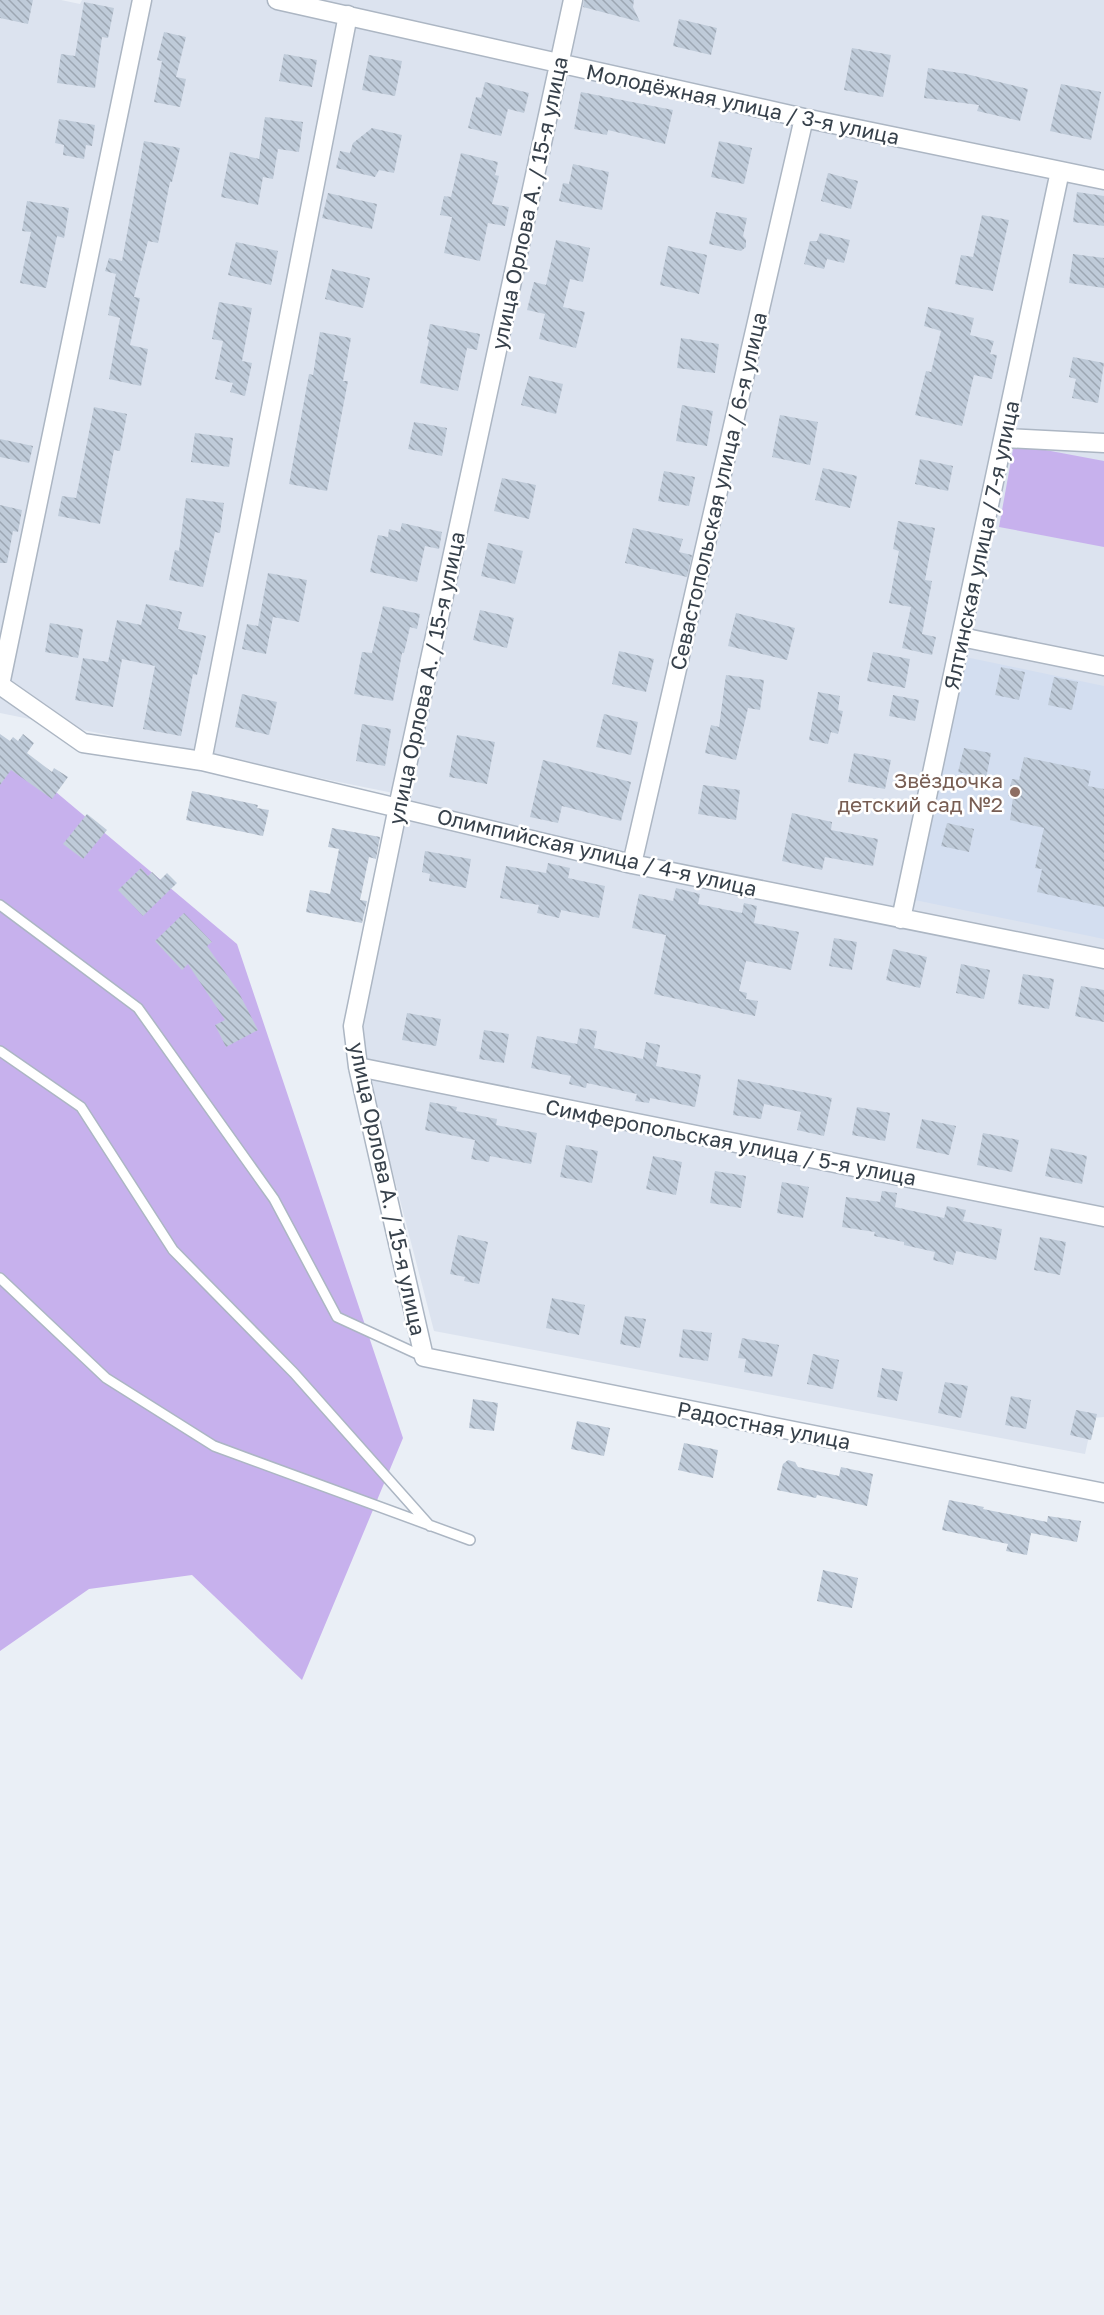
<svg xmlns="http://www.w3.org/2000/svg" width="1104" height="2315" font-family="'Golos Text',sans-serif">
<defs>
<pattern id="building-back-hatch" width="6" height="6" patternUnits="userSpaceOnUse" patternTransform="scale(1.5)"><rect width="6" height="6" fill="#bfcbd9"/><path d="M-1 5l2 2M0 0l6 6M5-1l2 2" fill="none" stroke="#9ca6b2"/></pattern>
</defs>
<rect width="100%" height="100%" fill="#eaeff6"/>
<path fill="#dce3ef" d="M0,0h61l19,4 2,-4h1022v1417l-11,1 -8,36 -651,-123 -75,-289 49,-246 -408,-83z"/>
<path fill="#d3def0" d="M956,655l148,31v253l-199,-41z"/>
<path fill="#c7b1ed" d="M1014,444l90,17v86l-105,-20z
M0,754l13,2 224,188 166,494 -101,242 -110,-105 -103,14 -89,62z"/>
<path fill="url(#building-back-hatch)" d="M0,0h33l-5,24 -28,-6z
M584,0h50l-1,7 7,15 -57,-15z
M84,2l30,6 -6,30 -6,-1 -7,51 -38,-5 4,-29 14,2z
M679,19l38,9 -6,27 -38,-9z
M164,32l22,5 -10,40 10,2 -6,28 -26,-5 8,-41 -5,-1z
M852,48l39,7 -8,42 -39,-7z
M284,54l33,6 -5,27 -33,-6z
M369,55l33,6 -7,35 -33,-6z
M928,68l38,6 62,15 -8,32 -43,-10 2,-6 -55,-7z
M485,82l44,11 -5,20 -16,-4 -7,27 -33,-8 8,-31 5,1z
M1061,84l40,8 -10,48 -41,-9z
M581,92l92,18 -8,34 -57,-14 -1,5 -33,-6z
M265,117l38,5 -4,30 -21,-3 -5,30 -10,-2 -5,28 -37,-8 9,-45 29,7z
M59,119l36,6 -3,21 -6,-1 -2,14 -21,-4 1,-10 -9,-2z
M372,128l30,7 -8,38 -15,-3 -4,7 -39,-9 4,-17 10,2 3,-10z
M144,141l36,7 -8,34h-2l-12,61 -10,-2 -14,56 6,1 -10,47 18,4 -7,37 -32,-7 11,-61 -12,-3 8,-41 -11,-3 4,-13 13,3z
M719,141l33,7 -8,36 -33,-7z
M461,153l37,9 -3,13 4,1 -7,28 17,3 -4,19 -17,-3 -8,38 -36,-8 8,-36 -12,-2 4,-19 7,1z
M573,164l36,8 -7,38 -43,-9 4,-18 6,1z
M828,173l30,8 -7,28 -30,-8z
M1077,192l27,4v30l-31,-4z
M328,193l49,11 -5,25 -50,-11z
M27,201l42,7 -5,30 -7,-2 -11,52 -26,-5 11,-51 -9,-1z
M716,212l31,6 -4,18 3,4v7l-5,4 -32,-7z
M982,215l27,5 -16,71 -38,-7 6,-29 12,2z
M820,233l30,7 -6,23 -17,-4 -3,10 -20,-5 6,-23h7z
M556,240l34,8 -7,34 -13,-3 -7,28 22,5 -9,36 -37,-9 6,-25 -18,-4 7,-28 12,3z
M236,242l42,9 -7,34 -43,-10z
M668,246l39,9 -8,39 -39,-9z
M1073,254l31,4v30l-35,-5z
M332,269l38,9 -7,30 -38,-9z
M219,302l33,6 -10,53 10,2 -7,33 -15,-4 3,-9 -18,-4 8,-38 -11,-2z
M928,307l46,11 -4,17 24,6 -4,13 7,1 -5,24 -18,-4 -12,51 -47,-11 11,-44 5,1 10,-41 -17,-5z
M430,324l50,10 -3,16 -10,-2 -9,43 -38,-8 9,-43 -2,-1z
M320,332l31,6 -8,43h5l-21,110 -38,-7 20,-110 4,1z
M681,338l38,6 -4,29 -38,-5z
M1073,357l31,6 -6,40 -26,-5 4,-19 -7,-2z
M529,376l34,8 -7,30 -35,-9z
M682,405l31,6 -6,35 -31,-5z
M94,407l33,7 -7,37 -6,-1 -14,74 -42,-8 4,-20 14,2z
M780,415l38,7 -8,43 -38,-8z
M414,422l33,6 -5,28 -34,-7z
M195,433l38,5 -4,29 -38,-5z
M0,439l33,7 -4,17 -29,-6z
M920,459l33,7 -5,25 -33,-7z
M823,468l34,8 -7,32 -35,-8z
M664,471l31,6 -6,29 -31,-5z
M502,478l34,7 -7,34 -35,-8z
M186,498l38,5 -4,30 -5,-1 -12,55 -34,-7 6,-30 4,1z
M0,505l22,5 -4,22 -5,-1 -6,32h-7z
M898,521l37,7 -10,52 7,1 -10,53 14,3 -4,18 -30,-7 9,-41 -22,-4 10,-52 -6,-2z
M402,523l40,9 -3,17 -14,-3 -8,36 -47,-10 8,-37 10,2 1,-8 11,3z
M633,528l50,11 -4,13 13,3 -5,22 -62,-14z
M488,543l35,8 -8,33 -34,-8z
M268,573l39,7 -8,42 -26,-5 -7,37 -24,-5 5,-25 11,2z
M146,604l36,8 -4,17 28,7 -9,39 -4,-1 -12,62 -38,-7 12,-63 -33,-7 -9,48 -38,-7 8,-42 25,4 9,-42 24,5z
M383,606l37,8 -3,15 -7,-2 -6,26h-2l-9,48 -39,-7 8,-42 10,1z
M480,610l34,8 -7,30 -34,-8z
M736,613l59,15 -8,32 -59,-14z
M50,623l33,6 -5,29 -33,-6z
M619,651l35,8 -8,33 -34,-8z
M873,652l37,7 -5,29 -38,-7z
M1001,667l24,5 -6,28 -24,-5z
M726,675l38,5 -4,30 -12,-2 -12,52 -31,-7 6,-28 8,2z
M1054,677l24,5 -6,28 -24,-5z
M818,692l22,4 -2,14 5,1 -5,23 -7,-2 -3,12 -19,-4z
M242,694l35,8 -8,33 -34,-8z
M893,695l26,5 -4,21 -26,-5z
M604,714l34,8 -7,33 -35,-8z
M362,724l29,5 -6,37 -29,-5z
M0,734l10,7 3,-4 5,4 5,-7 11,9 -7,10 25,19 2,-4 14,9 -16,22 -41,-29 -11,15z
M457,735l38,7 -8,42 -38,-7z
M964,748l27,5 -5,25 -28,-6z
M854,753l37,7 -6,29 -37,-7z
M1024,757l67,14 -3,15 16,3v118l-67,-15 5,-23 -7,-1 9,-40 -34,-8 3,-23 -5,-1 4,-17 7,1z
M543,760l88,22 -10,39 -59,-15 -4,17 -28,-6z
M703,785l37,5 -4,30 -38,-6z
M192,791l66,14 -1,3 12,2 -6,26 -77,-16z
M792,813l40,9 -1,8 47,9 -5,27 -48,-9 -3,13 -40,-9z
M87,814l20,16 -24,29 -20,-15z
M947,823l27,6 -5,23 -28,-6z
M332,828l48,9 -4,22 -7,-2 -9,43 7,1 -5,22 -56,-11 4,-22 20,4 9,-45 -11,-2z
M425,851l46,8 -5,29 -37,-7 1,-7 -8,-2z
M548,863l22,5 -2,10 37,8 -6,32 -38,-8 -2,8 -22,-5 2,-8 -39,-7 6,-32 40,7z
M141,868l7,8 4,-4 8,8 7,-7 10,10 -34,33 -25,-26z
M676,888l24,6 -2,10 44,9 2,-10 13,3 -3,17 45,9 -8,38 -45,-9 -7,30 8,2 -1,6 12,2 -3,15 -101,-22 12,-59 -34,-7 7,-34 34,7z
M184,913l28,29 -5,4 31,45 20,39 -32,17 -11,-22 10,-5 -37,-56 -6,6 -27,-29z
M834,938l23,4 -5,28 -23,-4z
M893,949l34,8 -7,31 -34,-8z
M961,964l29,6 -6,29 -28,-6z
M1023,974l31,5 -5,30 -31,-5z
M1081,986l23,4v32l-29,-6z
M407,1013l34,6 -5,27 -34,-6z
M580,1028l17,3 -3,17 49,11 3,-17 14,3 -4,21 45,9 -6,32 -45,-9 -1,5 -14,-2 2,-7 -50,-11 -1,5 -17,-4 2,-8 -40,-8 6,-32 40,8z
M484,1030l25,4 -5,29 -25,-4z
M738,1079l94,19 -8,38 -27,-6 4,-18 -37,-8 -3,15 -28,-4z
M430,1102l27,5 -1,4 41,8 -1,6 41,8 -6,31 -41,-8 -1,6 -18,-3 4,-19 -50,-10z
M857,1107l33,6 -5,28 -33,-6z
M922,1119l34,7 -7,29 -33,-7z
M983,1133l36,7 -7,32 -35,-7z
M566,1145l32,6 -6,32 -32,-6z
M1051,1148l36,8 -5,28 -37,-8z
M653,1156l29,6 -6,33 -30,-6z
M715,1171l31,5 -5,32 -31,-5z
M782,1182l27,5 -6,31 -26,-5z
M882,1191l15,2 -2,14 49,11 3,-12 19,4 -3,11 39,8 -6,31 -40,-9 -3,14 -20,-5 2,-8 -31,-7v-3l-30,-6 1,-4 -33,-5 4,-30 34,5z
M458,1235l30,7 -9,42 -15,-3 1,-4 -15,-3z
M1040,1237l26,5 -6,33 -26,-5z
M552,1298l33,7 -6,30 -33,-7z
M625,1316l21,3 -6,29 -20,-4z
M683,1329l29,4 -4,28 -29,-4z
M742,1338l37,7 -7,32 -28,-5 2,-13 -8,-1z
M813,1354l26,6 -6,29 -26,-5z
M882,1368l21,4 -6,29 -20,-4z
M945,1382l23,4 -7,32 -23,-5z
M1011,1396l20,4 -5,29 -21,-4z
M473,1399l25,4 -4,28 -25,-3z
M1076,1410l21,4 -6,26 -21,-5z
M577,1421l33,7 -6,28 -33,-7z
M684,1443l34,7 -5,28 -35,-8z
M788,1460l7,2 3,5 41,9 2,-9 32,7 -6,32 -50,-11 -1,3 -39,-8 6,-26z
M949,1500l35,7 -1,2 64,13 1,-6 33,5 -4,21 -46,-9 -4,22 -21,-4 2,-7 -66,-14z
M823,1570l35,8 -6,30 -35,-7z"/>
<g fill="none" stroke-linecap="round" stroke-linejoin="round">
<g stroke="#acb6c3" stroke-width="12">
<path id="service" d="M0,905l138,103 136,191 63,118 87,40
M0,1051l81,56 92,143 121,123 136,153
M0,1278l106,100 108,68 256,94"/>
</g>
<g stroke="#acb6c3" stroke-width="21">
<path id="minor" d="M277,0l527,118 300,62
M573,0l-175,807 -45,219 5,41 66,290 680,136
M1004,438l100,5
M961,637l143,29
M0,685l83,58 119,18 430,103 472,95
M0,685l142,-685
M202,761l146,-746
M632,864l172,-746
M901,919l159,-748
M358,1067l746,150"/>
</g>
<use href="#service" stroke="#fff" stroke-width="9"/>
<use href="#minor" stroke="#fff" stroke-width="18"/>
</g>
<circle fill="#8d6e63" stroke="#fff" stroke-width="2" cx="1015" cy="792" r="6"/>
<g text-anchor="middle" dominant-baseline="central" stroke-width="5" stroke-linejoin="round" paint-order="stroke">
<g font-size="21" fill="#37414b" stroke="#fff">
<text transform="translate(743 104) rotate(12)">Молодёжная улица / 3-я улица</text>
<text transform="translate(529 203) rotate(-78)">улица Орлова А. / 15-я улица</text>
<text transform="translate(718 491) rotate(-77)">Севастопольская улица / 6-я улица</text>
<text transform="translate(981 545) rotate(-78)">Ялтинская улица / 7-я улица</text>
<text transform="translate(426 678) rotate(-78)">улица Орлова А. / 15-я улица</text>
<text transform="translate(597 852) rotate(13)">Олимпийская улица / 4-я улица</text>
<text transform="translate(731 1142) rotate(11)">Симферопольская улица / 5-я улица</text>
<text transform="translate(388 1189) rotate(78)">улица Орлова А. / 15-я улица</text>
<text transform="translate(764 1425) rotate(11)">Радостная улица</text>
</g>
<g font-size="21" fill="#785e54" stroke="#fff" text-anchor="end">
<text x="1003" y="780">Звёздочка<tspan x="1003" dy="24">детский сад №2</tspan></text>
</g>
</g>
</svg>
